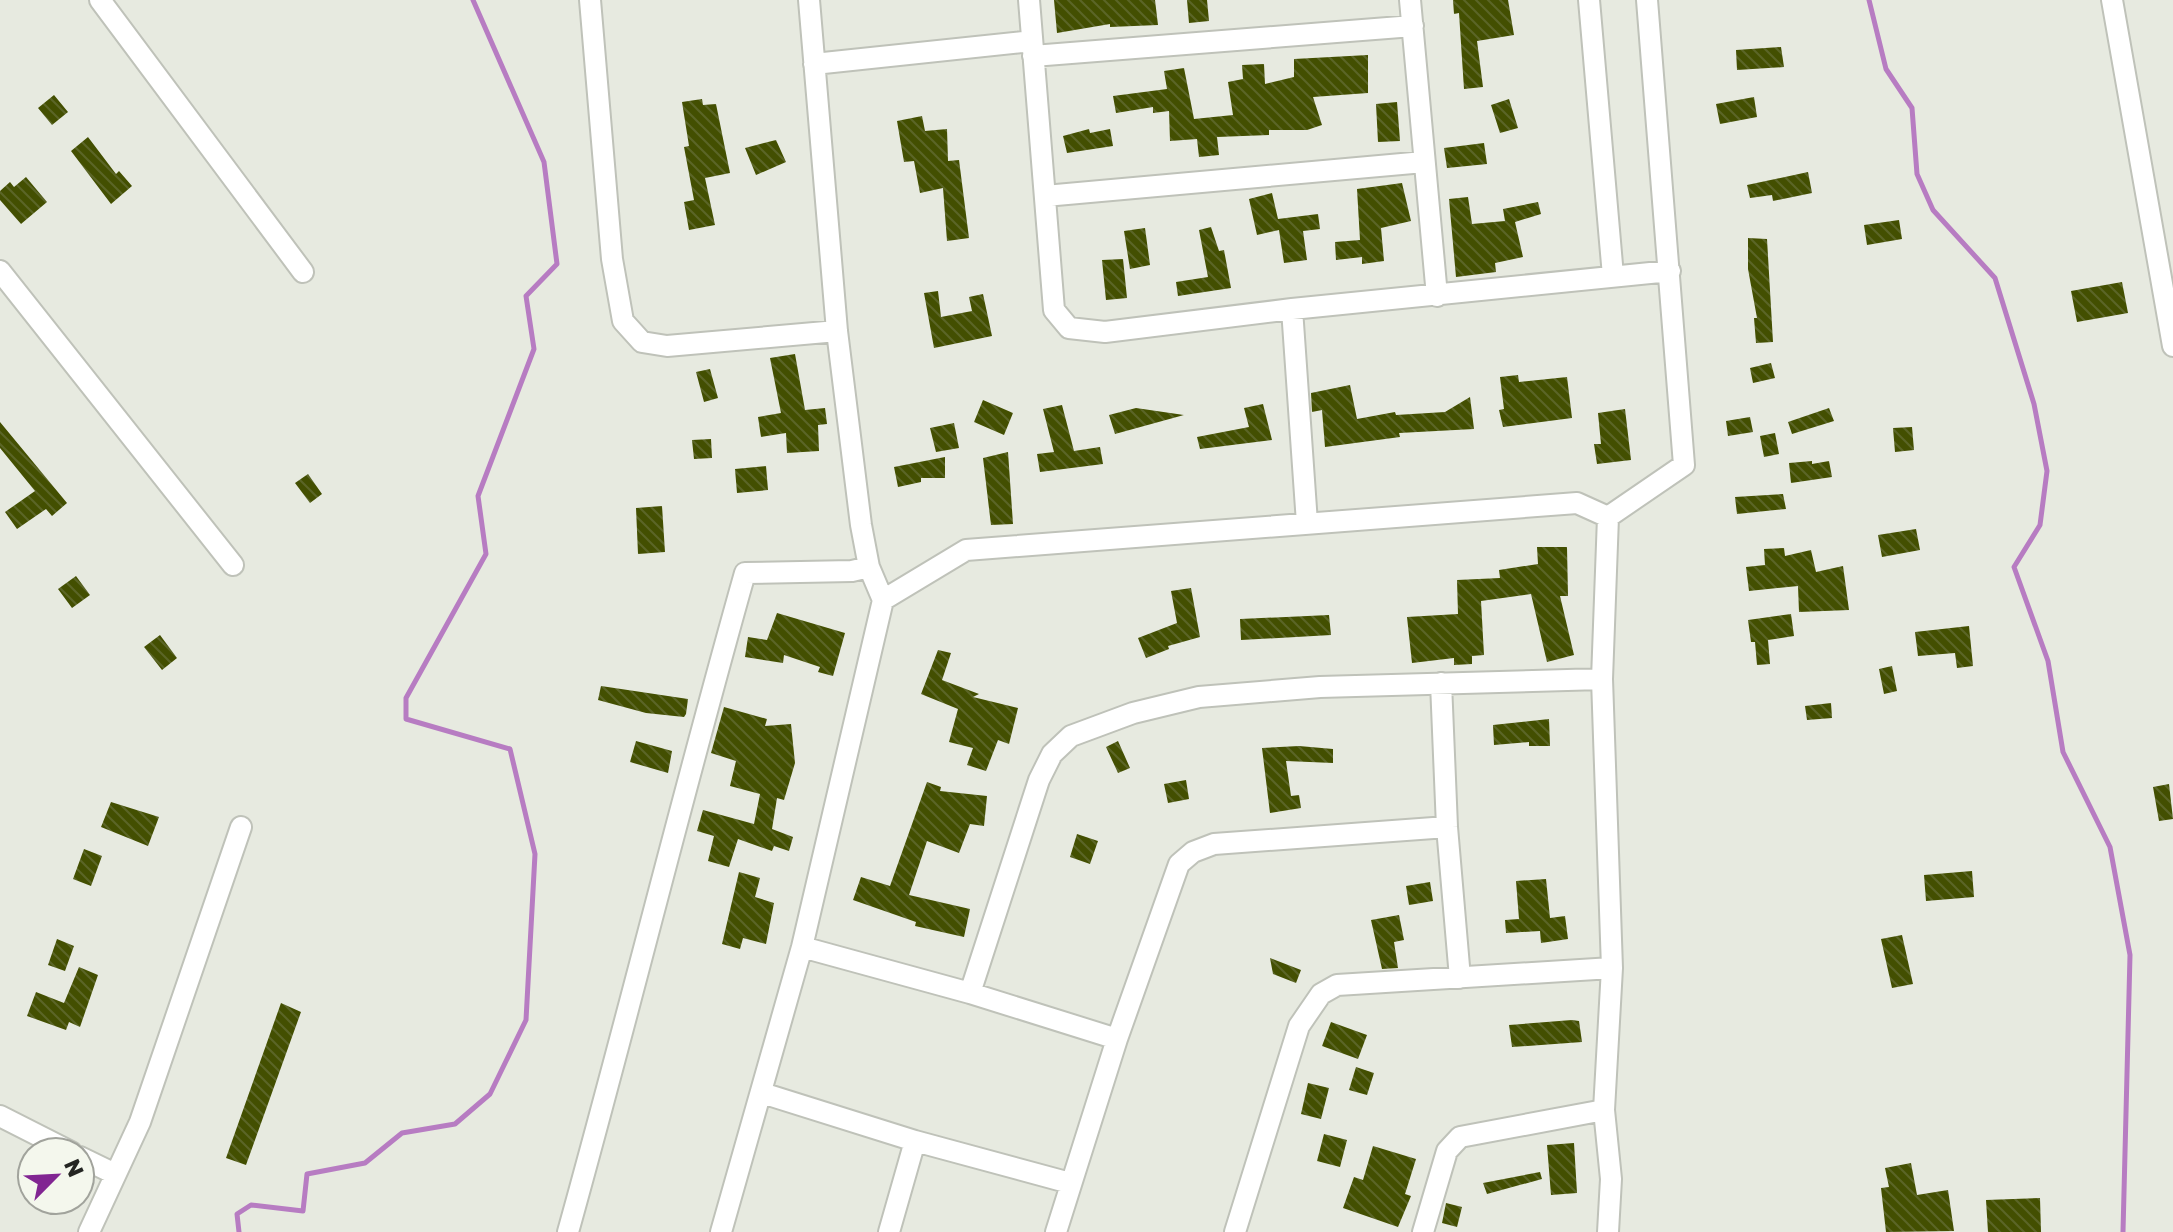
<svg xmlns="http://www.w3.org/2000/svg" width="2173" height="1232" font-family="'Golos Text',sans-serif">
<defs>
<pattern id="building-back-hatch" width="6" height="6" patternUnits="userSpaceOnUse" patternTransform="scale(2)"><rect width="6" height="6" fill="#434f01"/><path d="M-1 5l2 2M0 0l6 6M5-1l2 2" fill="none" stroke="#5b6527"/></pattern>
</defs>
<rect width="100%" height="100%" fill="#e7eae0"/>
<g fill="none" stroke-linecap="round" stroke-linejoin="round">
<path stroke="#b77cc2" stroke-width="5" d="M1869,0l17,69 26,39 5,66 16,36 62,68 39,126 13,67 -7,54 -26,42 34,94 15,91 47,95 20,108 -7,277
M239,1232l-2,-18 14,-9 52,6 4,-37 58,-11 37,-30 53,-9 35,-30 36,-74 9,-166 -25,-105 -104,-30v-21l80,-144 -8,-58 56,-147 -8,-53 31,-32 -13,-102 -71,-162"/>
</g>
<path fill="url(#building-back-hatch)" d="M1054,0h101l3,25 -48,2v-3l-53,9z
M1187,0h20l2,21 -20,2z
M1453,0h55l6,35 -37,6 6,46 -19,2 -5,-76 -5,1z
M1781,47l3,20 -47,3 -1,-20z
M1368,55v38l-55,4 9,28 -15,5h-38v5l-52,2 2,18 -20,2 -2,-18 -27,2 -1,-30 -16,2v-6l-37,6 -3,-17 54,-7 -3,-18 20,-3 10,51 39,-4 -5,-33 15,-3 -1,-14 22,-1 1,20 29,-7v-18z
M54,95l14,17 -16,13 -14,-17z
M1754,97l3,20 -37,7 -4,-20z
M702,99l1,6 13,-1 14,69 -25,5 10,47 -26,5 -5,-28 10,-2 -10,-53 5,-1 -7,-44z
M1509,99l9,29 -18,5 -9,-28z
M1397,102l3,39 -22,1 -2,-38z
M922,116l3,15 22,-2 1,32 11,-1 10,78 -22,3 -4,-53 -23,5 -6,-32 -10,1 -7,-41z
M1089,129l1,4 20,-4 3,17 -46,7 -4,-17z
M88,137l28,37 3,-3 13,15 -21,18 -40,-53z
M776,140l10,22 -30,13 -11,-27z
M1484,143l3,21 -40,4 -3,-20z
M1808,172l4,21 -39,8 -1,-6 -22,3 -3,-13z
M26,177l21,25 -26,22 -21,-24v-9l10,-9 4,5z
M1402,183l9,38 -30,7 3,33 -22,3v-7l-26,3 -1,-18 25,-2 -3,-51z
M1272,193l6,26 40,-5 2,15 -17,2 4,29 -23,3 -5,-33 -22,5 -8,-36z
M1468,197l4,27 33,-3 -2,-12 35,-7 3,12 -26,8 8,35 -28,6 1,9 -40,5 -7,-78z
M1899,220l3,19 -35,6 -3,-20z
M1211,227l8,24 5,-1 7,38 -53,8 -2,-14 32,-5 -9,-47z
M1145,228l5,37 -20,4 -6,-38z
M1748,238l19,1 6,103 -17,1 -2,-25h3l-9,-49z
M1123,259l4,39 -21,2 -4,-40z
M2122,282l6,31 -51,9 -6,-31z
M938,291l3,26 31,-6 -3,-14 14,-3 9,42 -58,12 -10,-55z
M795,354l10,56 20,-2 2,16 -9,1 1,26 -32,2 -1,-20 -25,4 -3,-20 23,-4 -11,-55z
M1771,363l4,15 -22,5 -3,-15z
M710,369l8,29 -14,4 -8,-30z
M1518,375l1,7 48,-5 5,41 -69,9 -4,-17 5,-1 -4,-32z
M1350,385l7,34 38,-7 1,3 49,-3 25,-15 4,32 -75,4 1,4 -75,10 -3,-37 -10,2 -1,-19z
M983,400l30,13 -9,22 -30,-13z
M1263,404l9,36 -72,9 -3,-12 52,-10 -5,-19z
M1062,405l12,46 26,-4 3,17 -63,8 -3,-18 17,-2 -11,-43z
M1136,408l48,7 -69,19 -6,-19z
M1829,408l5,13 -42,13 -4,-12z
M1625,409l6,51 -34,4 -3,-20h7l-3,-31z
M1750,417l3,15 -25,4 -2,-15z
M0,422l67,81 -15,13 -6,-7 -29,20 -12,-17 30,-21 -35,-43z
M954,423l5,25 -23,4 -6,-24z
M1912,427l2,23 -19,2 -2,-24z
M1775,433l4,21 -15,3 -4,-21z
M711,439l1,19 -18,1 -2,-19z
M1008,452l5,72 -22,1 -8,-67z
M945,457v21h-24v4l-23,5 -4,-20z
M1812,461v3l17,-3 3,16 -41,6 -2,-20z
M766,466l2,24 -31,3 -2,-24z
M308,474l14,20 -12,9 -15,-20z
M1783,494l3,15 -49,5 -2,-17z
M662,506l3,46 -27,2 -2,-46z
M1916,529l4,21 -38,7 -4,-22z
M1537,547h30l1,49h-8l14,59 -27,7 -16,-68 -50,7 3,54 -12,1v8l-18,1v-7l-42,5 -5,-46 51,-3 -1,-34 43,-2 -1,-8 39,-6z
M1784,548l1,8 26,-6 5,22 27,-6 6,44 -50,2 -1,-26 -49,5 -3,-24 19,-2 -1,-16z
M76,576l14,19 -18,13 -14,-19z
M1191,588l9,49 -32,9 1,3 -23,9 -8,-20 39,-15 -6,-32z
M777,613l68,20 -12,43 -15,-4 2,-5 -36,-12 -1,8 -38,-6 3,-20 19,3z
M1791,614l3,22 -26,4 2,24 -13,1 -2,-23h-4l-3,-22z
M1329,615l2,20 -90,5 -1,-21z
M1969,626l4,40 -16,2 -2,-15 -37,3 -3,-24z
M160,635l17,23 -15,12 -18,-23z
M938,650l13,3 -9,27 37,14 -6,3 45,11 -9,36 -11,-4 -12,31 -19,-6 6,-17 -24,-6 9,-33 -37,-15z
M1892,666l5,25 -13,3 -5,-25z
M601,686l87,13 -2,15 -2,3 -38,-4 -48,-13z
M1831,703l1,15 -25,2 -2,-14z
M724,707l43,12 -2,7 26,-2 4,39 -11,37 -7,-2 -5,31 21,8 -4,14 -15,-5 -2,5 -34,-12 -9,28 -21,-6 6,-25 -17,-5 6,-21 51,14 6,-30 -30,-8 6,-25 -25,-8z
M1549,719l1,27h-21v-4l-35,3 -1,-20z
M636,741l36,10 -4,22 -38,-11z
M1118,741l12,27 -12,5 -12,-26z
M1299,746l34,3v14l-47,-2 5,35 8,-1 2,13 -31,5 -8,-65z
M1186,780l3,19 -21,4 -4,-19z
M927,782l14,5 -1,4 47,5 -3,30 -14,-2 -11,29 -32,-12 -18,54 61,14 -6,28 -49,-11 1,-4 -63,-22 8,-23 29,9z
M2169,784l4,35 -14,2 -6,-34z
M111,802l48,15 -11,29 -47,-19z
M1077,834l21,7 -8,23 -20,-7z
M84,849l18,7 -11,30 -18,-7z
M1972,871l2,26 -48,4 -2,-26z
M739,872l21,6 -5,19 19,6 -8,41 -23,-6 -3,11 -18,-5z
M1546,879l4,39 15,-2 3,23 -27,4 -1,-12 -34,2 -1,-13 14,-1 -3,-38z
M1430,882l3,19 -24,4 -3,-19z
M1399,915l5,25 -10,2 4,26 -16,1 -11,-49z
M1902,935l11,49 -21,4 -11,-49z
M57,939l17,7 -9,25 -17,-6z
M1270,958l31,12 -5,13 -23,-9z
M79,967l19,8 -18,52 -11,-5 -3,8 -39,-14 9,-24 28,11z
M281,1003l20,9 -55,153 -20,-7z
M1572,1020l7,1 3,21 -70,5 -3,-22z
M1331,1022l36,13 -9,24 -36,-13z
M1356,1067l18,6 -7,22 -18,-5z
M1308,1083l21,5 -8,31 -20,-5z
M1324,1134l23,6 -7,27 -23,-6z
M1574,1143l3,50 -26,2 -4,-50z
M1373,1146l43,13 -11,35 6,2 -13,31 -55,-19 11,-31 9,3z
M1911,1163l6,32 31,-5 6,41 -68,1 -5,-44 8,-1 -4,-19z
M1540,1172l2,7 -55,15 -4,-11z
M2040,1198l1,34h-53l-2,-32z
M1446,1203l16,4 -5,20 -15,-4z"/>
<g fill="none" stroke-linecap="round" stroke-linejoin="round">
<g stroke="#bfc2b9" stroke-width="24">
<path id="minor" d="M100,0l203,272
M590,0l22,259 11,62 19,21 25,4 170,-15
M809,0l28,331 24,194 8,42 14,33
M1029,0l25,310 15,18 36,4 187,-23 378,-38
M1410,0l27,296
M1589,0l24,276
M2112,0l61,346
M1033,56l380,-30
M814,64l218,-23
M1045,196l379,-34
M0,271l233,294
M1292,309l15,214
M1441,683l6,144 13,151
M802,947l168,46 147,46
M970,993l69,-213 13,-26 19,-18 62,-23 66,-16 121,-10 282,-8
M762,1093l153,48 155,42
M0,1116l71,36
M80,1157l35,17
M89,1232l51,-110 101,-295
M568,1232c61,-219 115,-440 177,-659l107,-2 17,-4
M721,1232l81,-285 81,-347 83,-50 611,-47 31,14
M889,1232l26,-91
M1056,1232l61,-193 62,-175 14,-12 21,-8 233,-17
M1235,1232l64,-206 22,-32 16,-9 275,-17
M1423,1232l24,-81 13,-14 144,-27
M1608,1232l3,-53 -7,-69 8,-142 -10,-289 6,-162 76,-52 -37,-465"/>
</g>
<use href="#minor" stroke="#fff" stroke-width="20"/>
</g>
<g transform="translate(56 1176) rotate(66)"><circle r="38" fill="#f4f7ed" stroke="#a1a39c" stroke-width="2"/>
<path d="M0-6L14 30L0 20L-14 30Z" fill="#812592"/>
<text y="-12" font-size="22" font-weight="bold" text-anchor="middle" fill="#242522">N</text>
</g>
</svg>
